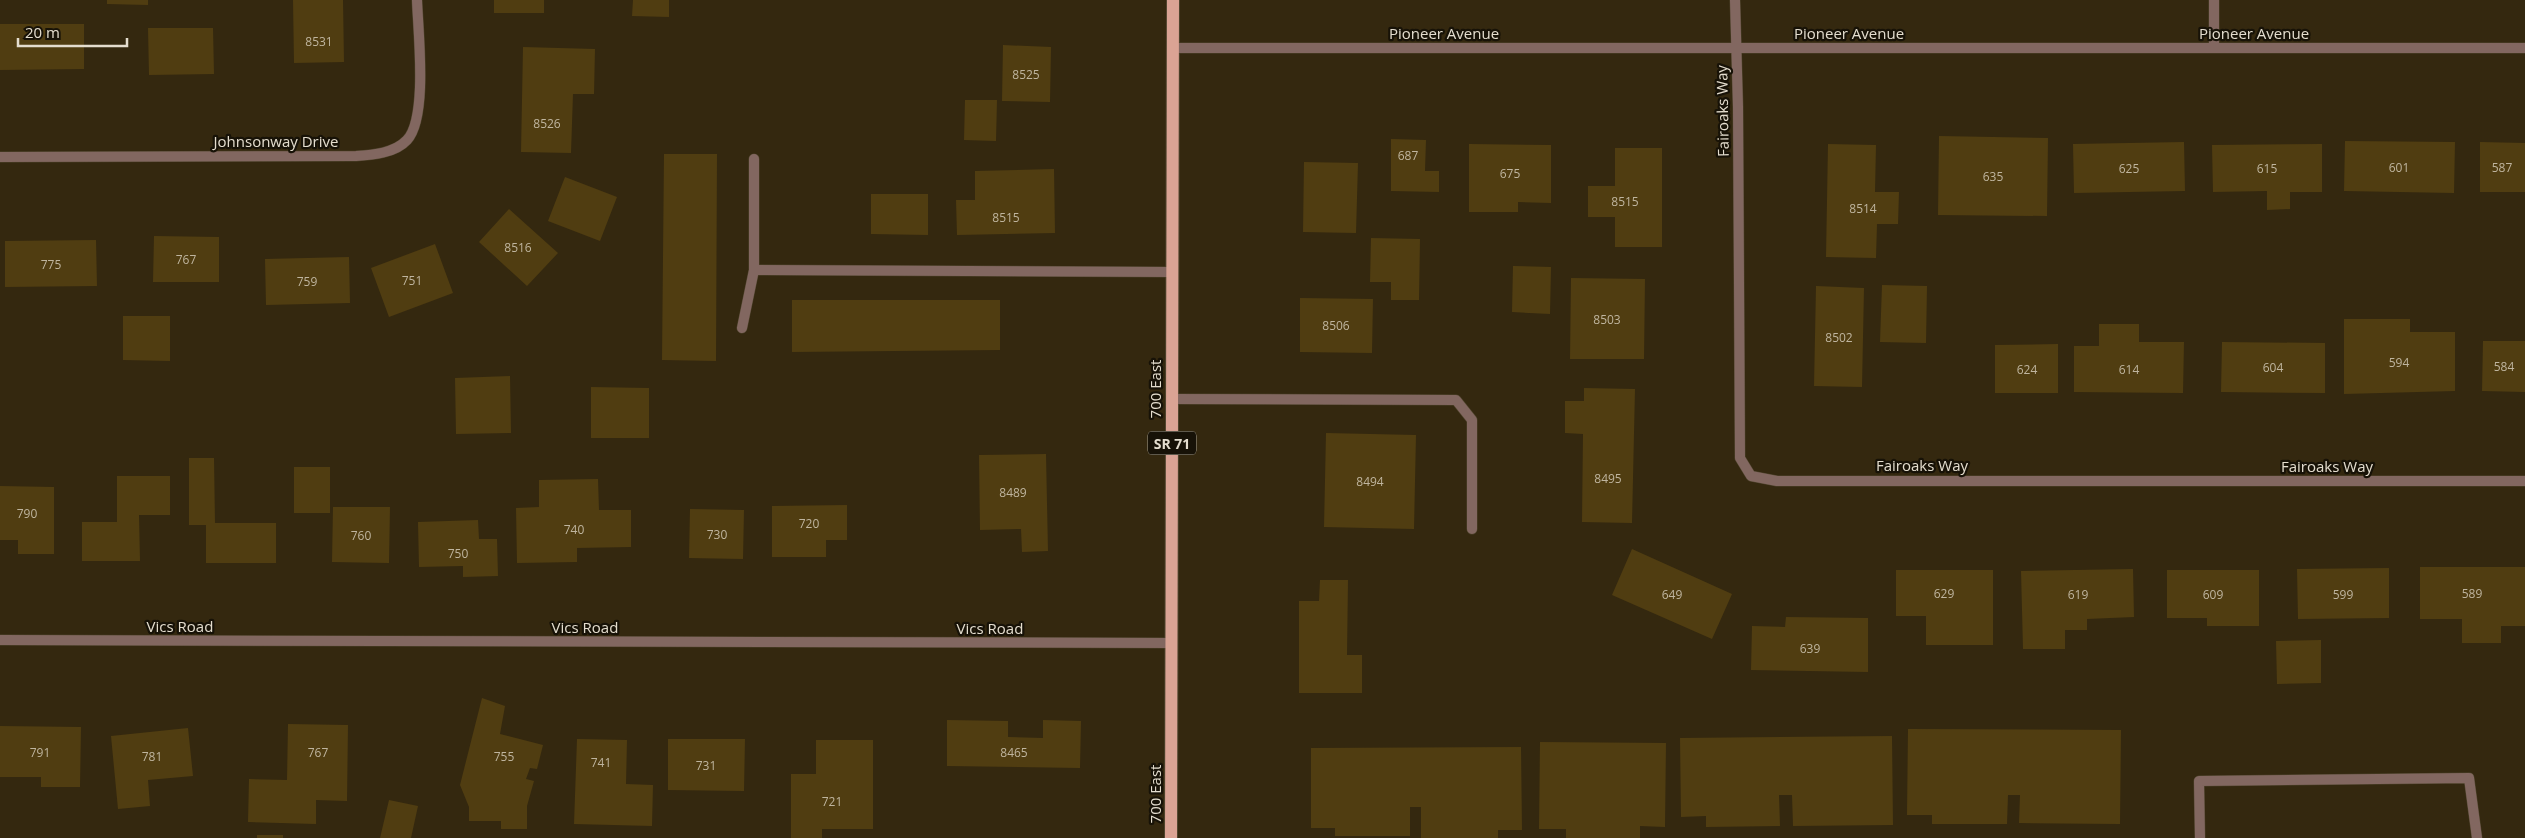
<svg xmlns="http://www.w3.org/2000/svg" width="2525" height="838" font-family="'Open Sans',sans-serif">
<rect width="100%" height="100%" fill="#34280f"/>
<path fill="#503d11" d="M107,0h41v5l-41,-1z
M293,0h50l1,62 -50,1z
M494,0h50v13h-50z
M633,0h36v17l-37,-1z
M0,24h84v45l-84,1z
M148,28h65l1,46 -65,1z
M1003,45l48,2 -1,55 -48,-1z
M523,47l72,2 -1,45h-21l-2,59 -50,-1z
M965,100h32l-1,41 -32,-1z
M1939,136l109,2 -1,78 -109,-1z
M1391,139l35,1 -1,31h14v21l-48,-1z
M2345,141l110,1 -1,51 -110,-2z
M2184,142l1,49 -111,2 -1,-49z
M2480,142l45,1v49h-45z
M1469,144l82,1v58l-33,-1v10h-49z
M1828,144l48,1 -1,47h24l-1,32h-21l-1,34 -50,-1z
M2322,144v48h-32v17l-23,1v-19l-54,1 -1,-47z
M1615,148h47v99h-47v-30h-27v-31h27z
M664,154h53l-1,207 -54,-1z
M1304,162l54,1 -2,70 -53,-1z
M1054,169l1,64 -98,2 -1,-35h19v-29z
M565,177l52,20 -17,44 -52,-20z
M871,194h57v41l-57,-1z
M509,209l49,44 -31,33 -48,-44z
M154,236l65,1v45h-66z
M1371,238l49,1 -1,61h-28v-18h-21z
M96,240l1,46 -92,1v-46z
M435,244l18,49 -64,24 -18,-49z
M349,257l1,46 -84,2 -1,-46z
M1513,266l38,1 -1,47 -38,-2z
M1571,278l74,1 -1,80h-74z
M1882,285l45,1 -1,57 -46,-1z
M1816,286l48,2 -2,99 -48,-1z
M1300,298l73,1 -1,54 -72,-1z
M792,300h208v50l-208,2z
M123,316h47v45l-47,-1z
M2344,319h66v13h45v59l-111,3z
M2099,324h40v18h45l-1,51 -109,-1v-46h25z
M2483,341h42v51l-43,-1z
M2222,342l103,1v50l-104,-1z
M2058,344v49h-63v-48z
M510,376l1,57 -55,1 -1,-56z
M591,387l58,1v50h-58z
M1584,388l51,1 -3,134 -50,-1 1,-88 -18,-1v-32h19z
M1326,433l90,2 -2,94 -90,-2z
M1046,454l2,97 -26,1 -1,-23 -41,1 -1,-75z
M189,458h25l1,65h61v40h-70v-38h-17z
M294,467h36v46h-36z
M117,476h53v39h-31l1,46h-58v-39h35z
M598,479l1,31h32v37l-54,1v14l-60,1 -1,-55 23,-1v-27z
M0,486l54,1v67h-36v-14h-18z
M847,505v35h-21v17h-54v-51z
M333,507h57l-1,56 -57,-1z
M690,509l54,1 -1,49 -54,-1z
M478,520l1,19h18l1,37 -35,1v-11l-44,1 -1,-45z
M1632,549l100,45 -20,45 -100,-44z
M2420,567h105v59h-24v17h-39v-24h-42z
M2389,568v50l-91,1 -1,-50z
M2133,569l1,48 -47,2v11h-22v19h-42l-2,-78z
M1896,570h97v75h-67v-29h-30z
M2167,570h92v56h-52v-8h-40z
M1320,580h28l-1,75h15v38h-63v-92h20z
M1786,617l82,1v54l-117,-2 1,-44 33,1z
M2321,640v43l-44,1 -1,-43z
M482,698l23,8 -5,28 43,11 -6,24 -7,-1 -4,11 8,2 -7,25v23h-26v-8h-32v-14l-9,-22z
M947,720l61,1v16l35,1v-18l38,1 -1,47 -133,-2z
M288,724l60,1 -1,76 -31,-1v24l-68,-2 1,-43 38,1z
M0,726l81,1 -1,60h-39v-10h-41z
M188,728l5,48 -45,4 2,26 -32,3 -7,-73z
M1908,729l213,1 -1,94 -101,-1 1,-28h-12l-1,29h-75v-9h-25z
M1892,736l1,89 -100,1 -1,-31h-13l1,31 -74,1v-11l-25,1 -1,-79z
M577,739l50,1 -1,44 27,1 -1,41 -78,-2z
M668,739h77l-1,52 -76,-1z
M816,740h57v89h-51v9h-31v-64h25z
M1540,742l126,1 -1,84 -25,-1v12h-74v-9h-27z
M1521,747l1,83h-24v8h-77v-31h-11v29h-75v-8h-24v-80z
M389,800l29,6 -7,32h-31z
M257,835h26v3h-26z"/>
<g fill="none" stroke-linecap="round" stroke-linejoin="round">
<g stroke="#50452e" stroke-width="11">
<path id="service" d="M754,159v111l417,2
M742,328l12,-58
M1172,399l284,1 16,20v109
M2200,838l-1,-57 270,-3 8,60"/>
</g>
<g stroke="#50452e" stroke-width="11">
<path id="minor" d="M1735,0l3,107 2,351 11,18 26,5h748
M2214,0v48
M1173,48h1352
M0,157l356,-1c17,-1 39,-3 51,-16 21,-22 11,-109 10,-140
M0,640l1171,3"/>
</g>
<g stroke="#50452e" stroke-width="14">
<path id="primary" d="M1171,838l2,-838"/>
</g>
<use href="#service" stroke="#826760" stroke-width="10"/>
<use href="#minor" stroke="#826760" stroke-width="10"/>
<use href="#primary" stroke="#daa394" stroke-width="12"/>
</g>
<g text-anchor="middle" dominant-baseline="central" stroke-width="4.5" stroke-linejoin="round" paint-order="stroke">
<g font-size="12" fill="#bfb59f">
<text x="319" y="41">8531</text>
<text x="1026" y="74">8525</text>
<text x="547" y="123">8526</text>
<text x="1408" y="155">687</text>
<text x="2399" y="167">601</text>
<text x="2502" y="167">587</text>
<text x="2129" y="168">625</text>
<text x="2267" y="168">615</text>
<text x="1510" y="173">675</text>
<text x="1993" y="176">635</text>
<text x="1625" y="201">8515</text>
<text x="1863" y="208">8514</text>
<text x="1006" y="217">8515</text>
<text x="518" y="247">8516</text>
<text x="186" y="259">767</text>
<text x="51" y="264">775</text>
<text x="412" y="280">751</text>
<text x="307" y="281">759</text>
<text x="1607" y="319">8503</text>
<text x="1336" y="325">8506</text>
<text x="1839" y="337">8502</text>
<text x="2399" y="362">594</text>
<text x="2504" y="366">584</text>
<text x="2273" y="367">604</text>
<text x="2027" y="369">624</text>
<text x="2129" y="369">614</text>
<text x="1608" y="478">8495</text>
<text x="1370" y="481">8494</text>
<text x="1013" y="492">8489</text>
<text x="27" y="513">790</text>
<text x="809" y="523">720</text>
<text x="574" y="529">740</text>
<text x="717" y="534">730</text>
<text x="361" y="535">760</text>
<text x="458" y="553">750</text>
<text x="1944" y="593">629</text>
<text x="2472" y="593">589</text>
<text x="1672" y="594">649</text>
<text x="2078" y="594">619</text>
<text x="2213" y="594">609</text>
<text x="2343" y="594">599</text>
<text x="1810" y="648">639</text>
<text x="40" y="752">791</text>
<text x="318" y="752">767</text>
<text x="1014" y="752">8465</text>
<text x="152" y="756">781</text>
<text x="504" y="756">755</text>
<text x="601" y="762">741</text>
<text x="706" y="765">731</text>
<text x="832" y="801">721</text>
</g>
<rect fill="#171207" stroke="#a6a092" stroke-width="1" x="1148" y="431.5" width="48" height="23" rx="4"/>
<g font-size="14" font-weight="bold" fill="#e4ddce">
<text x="1172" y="443">SR 71</text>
</g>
<g font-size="15" fill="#e4ddce" stroke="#171207">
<text x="1444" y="33">Pioneer Avenue</text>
<text x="1849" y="33">Pioneer Avenue</text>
<text x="2254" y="33">Pioneer Avenue</text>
<text transform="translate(1722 111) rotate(-91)">Fairoaks Way</text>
<text x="276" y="141">Johnsonway Drive</text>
<text transform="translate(1155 389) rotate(-90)">700 East</text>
<text x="1922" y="465">Fairoaks Way</text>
<text x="2327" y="466">Fairoaks Way</text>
<text x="180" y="626">Vics Road</text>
<text x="585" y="627">Vics Road</text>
<text x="990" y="628">Vics Road</text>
<text transform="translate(1155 794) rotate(-90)">700 East</text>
</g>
</g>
<path d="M18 38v8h109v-8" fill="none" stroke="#e4ddce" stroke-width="2.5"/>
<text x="25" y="38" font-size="15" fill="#e4ddce" stroke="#171207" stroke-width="4" paint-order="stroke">20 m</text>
</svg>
